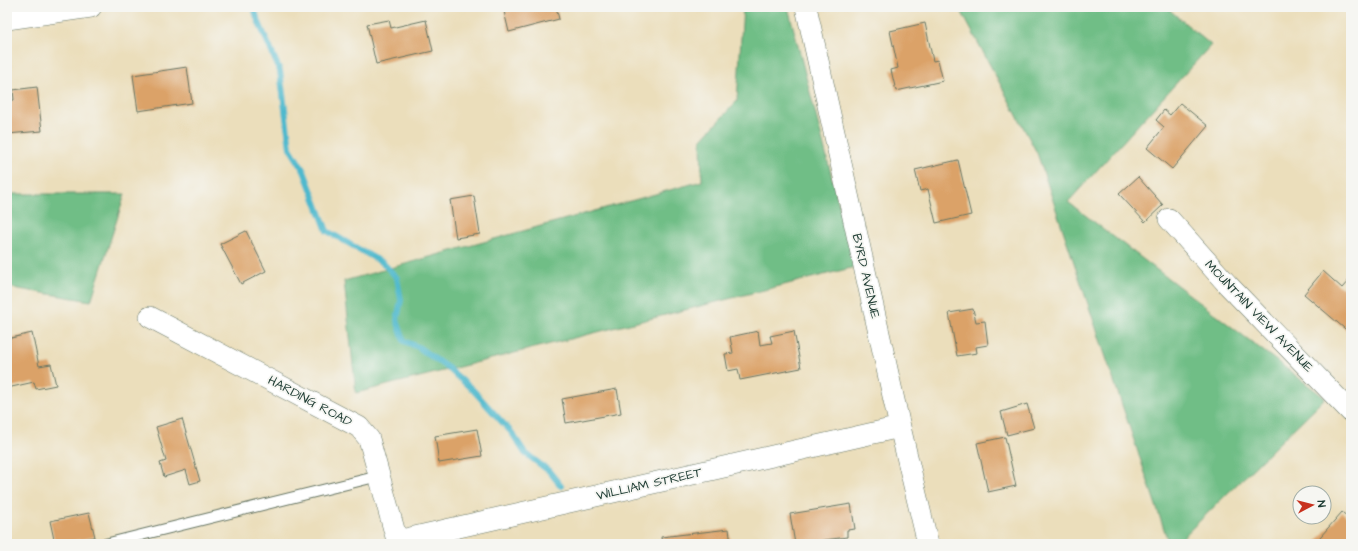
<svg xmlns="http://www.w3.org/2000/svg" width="1358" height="551" font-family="'Architects Daughter',sans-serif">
<rect width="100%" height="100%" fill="#f6f6f2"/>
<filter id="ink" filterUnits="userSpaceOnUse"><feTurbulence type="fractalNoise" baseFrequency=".025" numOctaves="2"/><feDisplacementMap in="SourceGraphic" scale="8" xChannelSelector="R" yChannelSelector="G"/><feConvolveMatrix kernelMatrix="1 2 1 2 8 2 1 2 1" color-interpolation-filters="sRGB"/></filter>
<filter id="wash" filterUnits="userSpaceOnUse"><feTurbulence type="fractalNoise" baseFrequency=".012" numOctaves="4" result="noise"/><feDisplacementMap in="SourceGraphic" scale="16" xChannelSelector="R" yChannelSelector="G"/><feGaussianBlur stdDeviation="0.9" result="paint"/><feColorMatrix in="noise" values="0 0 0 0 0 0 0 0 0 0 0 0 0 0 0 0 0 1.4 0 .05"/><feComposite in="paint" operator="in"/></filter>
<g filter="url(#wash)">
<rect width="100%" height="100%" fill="#ebdebb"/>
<path fill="#70be86" stroke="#487e5d" d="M743,7h45l67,260 -499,126 -12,-112 358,-100 -1,-41 36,-39z
M959,7h207l45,38 -143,157 257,196 -149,146h-7l-132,-391z
M7,194h118l-34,107 -84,-14z"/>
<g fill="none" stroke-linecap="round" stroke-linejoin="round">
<path stroke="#50b9cd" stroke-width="6" d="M254,7l3,11 23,53 10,77 14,23 23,60 56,32 14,15 4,22 -4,20 7,21 14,6 31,22 24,21 39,43 13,20 24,18 12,15"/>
</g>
<g id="blocks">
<path fill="#dba267" d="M503,7h53l3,12 -50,13z
M389,20l2,8 35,-8 7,31 -57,13 -9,-40z
M925,23l8,38 5,-1 5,21 -47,10 -5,-21 7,-2 -8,-37z
M187,67l5,36 -54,8 -5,-36z
M37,87l5,44 -35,3v-33l7,-1 -1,-10z
M1180,103l28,23 -36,43 -25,-21 17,-21 -8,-7 8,-10 6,5z
M958,160l13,55 -35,8 -8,-34 -8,2 -5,-21z
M1138,177l25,28 -18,17 -26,-28z
M474,196l6,38 -24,4 -6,-38z
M246,231l20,40 -25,13 -21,-40z
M1323,271l19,17 7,-8 2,2v52l-47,-40z
M973,309l3,13 9,-1 3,24 -12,2 1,6 -20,3 -8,-43z
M758,331l2,14 12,-2 -2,-7 24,-5 7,37 -61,12 -2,-11 -10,2 -3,-17 8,-1 -3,-16z
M32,333l7,33 12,-2 5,21 -20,4 -2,-7 -27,6v-49z
M617,389l4,24 -55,10 -4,-24z
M1027,404l7,24 -27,7 -6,-23z
M182,419l18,62 -10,3 -4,-14 -22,7 -4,-14 6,-2 -10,-34z
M477,429l5,27 -43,7 -4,-27z
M1005,437l11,49 -28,6 -11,-49z
M851,504l4,25 -8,1v7l-52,7 -5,-30z
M1342,512l9,8v24h-37z
M89,513l6,24 -40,7 -5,-23z
M729,529l2,15h-69l-1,-7z"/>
</g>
</g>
<g filter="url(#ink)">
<use href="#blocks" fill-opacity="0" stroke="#667563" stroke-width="1"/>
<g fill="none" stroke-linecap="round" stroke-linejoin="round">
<g stroke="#667563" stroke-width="12">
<path id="lane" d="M105,544l274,-68"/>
</g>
<g stroke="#667563" stroke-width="22">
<path id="street" d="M806,7l94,420 28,117
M7,19l84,-12
M1169,219l59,66 123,127
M150,317l209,110 10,12 29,105
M397,541l503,-114"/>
</g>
<use href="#lane" stroke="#fff" stroke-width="10"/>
<use href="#street" stroke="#fff" stroke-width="21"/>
</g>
</g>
<g text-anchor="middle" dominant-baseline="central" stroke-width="3.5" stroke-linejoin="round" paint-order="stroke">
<g font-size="13" fill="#1f3d34" stroke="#f6f6f2">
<text transform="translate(866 276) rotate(77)">BYRD AVENUE</text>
<text transform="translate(1259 316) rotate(46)">MOUNTAIN VIEW AVENUE</text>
<text transform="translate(310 401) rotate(28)">HARDING ROAD</text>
<text transform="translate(649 484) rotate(-13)">WILLIAM STREET</text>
</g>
</g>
<rect width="1358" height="551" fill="none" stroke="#f6f6f2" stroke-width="24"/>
<g transform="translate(1312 505) rotate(83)"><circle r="19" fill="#f6f6f2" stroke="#a0aca6"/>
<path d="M0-3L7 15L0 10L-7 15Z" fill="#c8321e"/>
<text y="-6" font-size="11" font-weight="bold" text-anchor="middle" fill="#1f3d34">N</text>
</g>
</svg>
